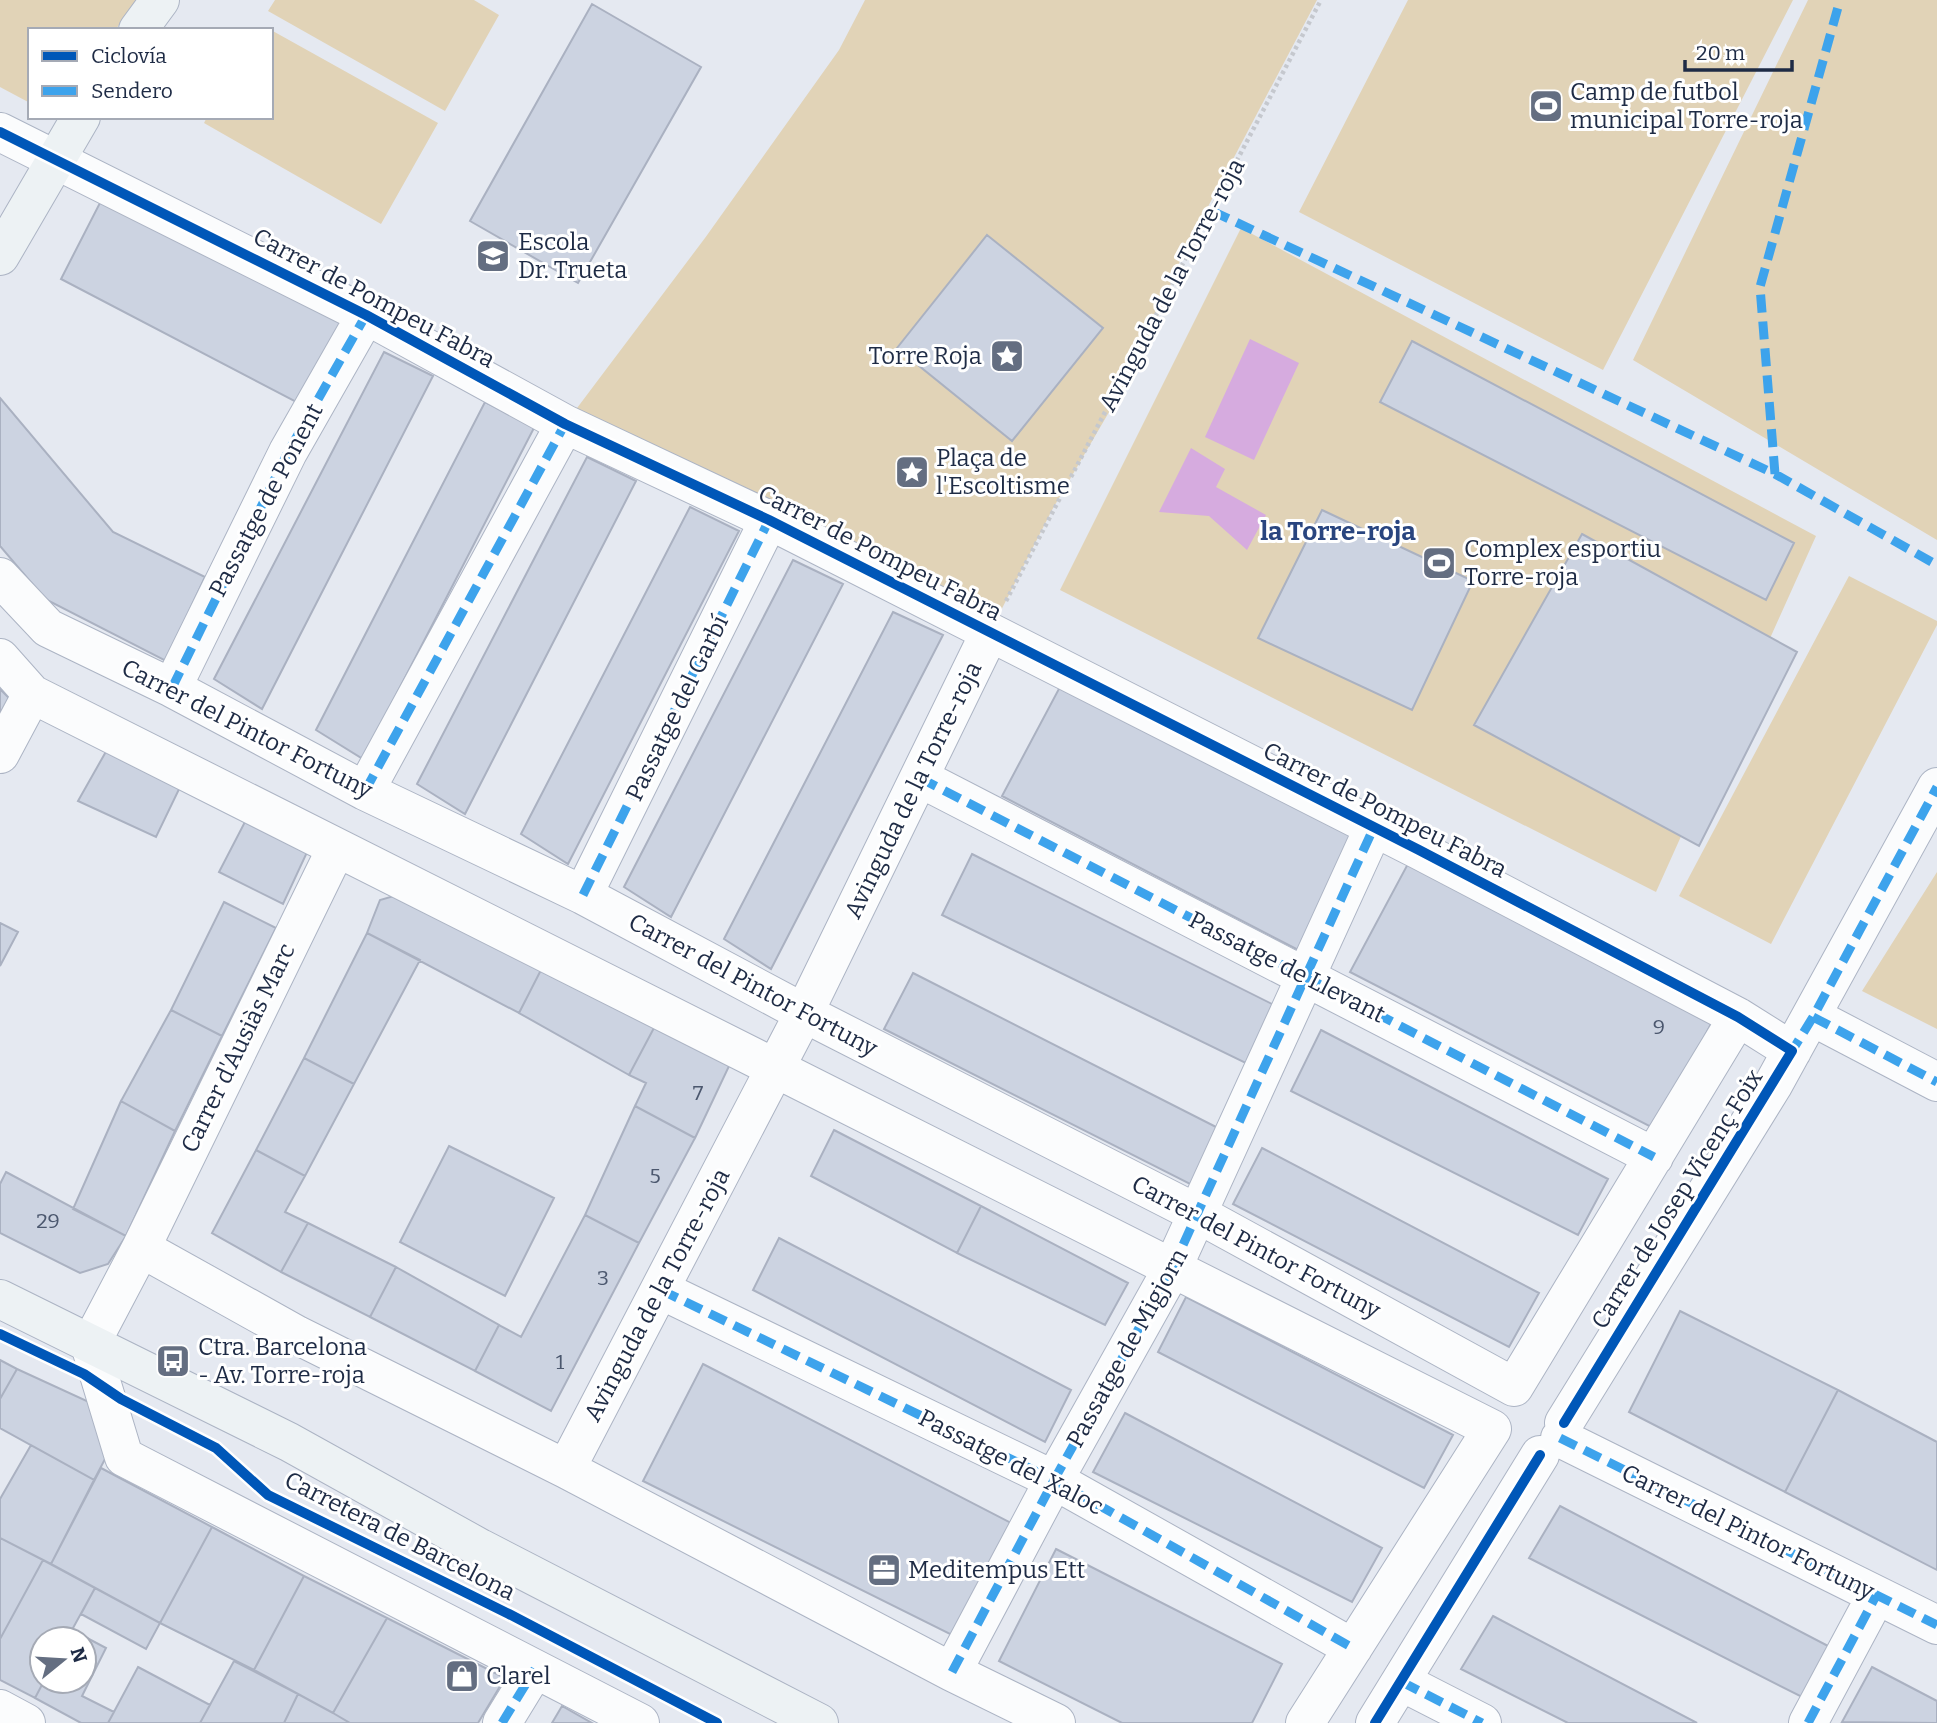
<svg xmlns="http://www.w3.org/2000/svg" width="1937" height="1723" font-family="Bitter,serif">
<rect width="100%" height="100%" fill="#e5e9f1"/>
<path fill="#e1d3b7" d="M0,0h139l-24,30h-85v73l-30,-16z
M275,0h199l25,15 -54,96 -177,-100z
M865,0h452l-135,256 -38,96 -92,158 -62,122 -425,-208 140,-186 134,-188z
M1408,0h385l-190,370 -304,-158z
M1808,0h129v540l-304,-180z
M271,30l167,93 -57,101 -177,-101 3,-6h64z
M1241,228l575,308 -160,356 -596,-302z
M1849,576l88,45v4l-166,319 -92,-48z
M1937,872v157l-75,-38z"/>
<path fill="#d6abdf" d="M1250,339l49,24 -45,97 -49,-23z
M1191,448l34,21 -9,18 50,28 -19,35 -38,-34 -50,-4z"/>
<path fill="#ccd3e1" stroke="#aab1c1" stroke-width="2" d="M592,4l109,63 -123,216 -108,-62z
M104,195l238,125 -40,85 -241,-126z
M987,235l116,93 -91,113 -115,-93z
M1412,341l382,202 -28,57 -386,-198z
M384,352l49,24 -171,333 -48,-30z
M0,398l113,134 92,45 -39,84 -121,-62 -45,-53z
M485,402l50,24 -172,333 -47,-29z
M587,457l49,24 -171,333 -48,-30z
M690,507l49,24 -171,333 -47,-30z
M1322,510l151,71 -61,129 -154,-72z
M1582,534l215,118 -98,194 -225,-121z
M793,560l50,24 -172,333 -47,-30z
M893,612l50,23 -172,334 -47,-30z
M1061,685l305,158 -58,112 -306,-159z
M0,689l13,13 -13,24z
M108,748l74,35 -26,54 -78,-36z
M248,816l61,32 -26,56 -64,-32z
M972,854l314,157 -28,58 -316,-154z
M1410,860l304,158 -57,112 -307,-158z
M404,893l138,75 -23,45 -152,-80 13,-33z
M224,902l52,26 -54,108 -51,-26z
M0,923l18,9 -18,34z
M367,933l53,27 -66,124 -50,-26z
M542,968l113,58 -26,49 -110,-62z
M913,973l311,158 -28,56 -312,-158z
M171,1010l51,26 -47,95 -54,-30z
M655,1026l75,38 -35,74 -60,-32 11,-23 -17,-8z
M1321,1030l287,149 -30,56 -287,-144z
M304,1058l50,26 -49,92 -49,-26z
M121,1101l54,30 -49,105 -53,-27z
M635,1106l60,32 -56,105 -54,-28z
M834,1130l147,76 -24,47 -146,-77z
M449,1146l105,52 -49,98 -105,-54z
M1262,1148l277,145 -30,54 -276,-143z
M256,1150l49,26 -20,36 23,11 -27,49 -69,-39z
M6,1172l120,64 -18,28 -28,9 -80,-40v-49z
M981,1206l147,77 -23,42 -148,-72z
M585,1215l54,28 -88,168 -76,-40 24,-46 22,12z
M308,1223l88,44 -26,50 -89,-45z
M779,1238l292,152 -26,52 -292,-152z
M396,1267l103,58 -24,46 -105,-54z
M1186,1297l267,138 -29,53 -266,-136z
M1680,1311l158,79 -53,102 -156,-80z
M0,1360l17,9 -17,30z
M703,1364l314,162 -59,112 -315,-157z
M17,1369l72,33 25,40 -20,38 -94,-52v-29z
M1838,1390l99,52v128l-152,-78z
M1125,1413l257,135 -30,54 -259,-130z
M31,1445l63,35 -43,84 -51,-26v-39z
M101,1468l111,59 -52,96 -109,-59z
M1560,1506l270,141 -26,51 -275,-140z
M212,1527l92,49 -50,94 -94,-47z
M0,1538l43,22 -43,79z
M1056,1549l226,115 -30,59h-130l-123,-62z
M43,1560l52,28 -28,51h-25v42h2l-9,17 -35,-18v-41z
M304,1576l83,42 -54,95 -79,-43z
M95,1588l65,35 -14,26 -65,-35z
M1493,1616l204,107h-129l-107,-54z
M387,1618l118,60 -27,45h-128l-17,-10z
M72,1630l34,18 -24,48 32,16 -6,11h-27l-46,-25 9,-17h40v-42h-17z
M234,1661l64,33 -14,29h-84z
M138,1667l72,38 -10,18h-92z
M1872,1667l65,34v22l-95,-1z
M298,1694l35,19 17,10h-66z
M562,1706l30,17h-40z"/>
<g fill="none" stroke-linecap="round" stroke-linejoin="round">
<g stroke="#acb4c4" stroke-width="40">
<path id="street" d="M0,132l366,183 199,109 204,96 650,330 319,167 54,34
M0,577l48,51 124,60 193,103 218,104 221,118 394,201 316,173 224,-370
M0,658l32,36 1460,735 -187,294
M172,688l116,-236 78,-137
M0,754l32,-60
M920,778l734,379
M365,791l200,-367
M336,849l-195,399 -51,97 34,112 516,266
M583,895l186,-375
M1813,1017l124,65
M141,1248l156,87 269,134 386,203 104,51
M661,1290l393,190 299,168
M1564,1423l209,-338 164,-298
M1560,1438l377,187
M566,1469l238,-456 186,-381
M952,1672l102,-192 118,-211 202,-442
M1402,1682l80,41
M0,1709l26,14
M502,1723l33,-54
M1375,1723l165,-268
M1808,1723l68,-127"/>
</g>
<g stroke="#acb4c4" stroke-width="40">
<path id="secondary" d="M138,30l22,-30
M0,256l81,-139
M0,1299l289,143 191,106 339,175"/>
</g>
<path stroke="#c5c8ce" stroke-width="4.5" stroke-dasharray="3.5 3.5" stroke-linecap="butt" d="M1006,601l315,-601"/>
<use href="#street" stroke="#fbfcfd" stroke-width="38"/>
<use href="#secondary" stroke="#edf2f4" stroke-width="38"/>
<path stroke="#3da3ec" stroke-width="9" stroke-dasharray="18 9" stroke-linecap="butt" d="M1212,211l563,263 162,91
M1775,474l-15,-187 80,-287
M172,688l116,-236 78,-137
M920,778l734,379
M365,791l200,-367
M583,895l186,-375
M1813,1017l124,65
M1788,1048l4,3 21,-34 124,-230
M661,1290l393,190 299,168
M1560,1438l377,187
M952,1672l102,-192 118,-211 202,-442
M1402,1682l80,41
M502,1723l33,-54
M1808,1723l68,-127"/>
<g stroke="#fff" stroke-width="15">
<path id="cycleway" d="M0,132l366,183 199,109 204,96 650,330 319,167 54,34 -228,372
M0,1334l84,40 37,25 95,49 52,47 241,119 208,109
M1375,1723l165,-268"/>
</g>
<use href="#cycleway" stroke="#0057b8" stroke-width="10"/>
</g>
<defs>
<g id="stadium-square" transform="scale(1.75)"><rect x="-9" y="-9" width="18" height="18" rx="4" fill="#646e81" stroke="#fff"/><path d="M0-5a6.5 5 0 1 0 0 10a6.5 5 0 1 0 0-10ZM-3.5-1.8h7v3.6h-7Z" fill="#fff"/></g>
<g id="school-square" transform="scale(1.75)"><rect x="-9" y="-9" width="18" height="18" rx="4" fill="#646e81" stroke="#fff"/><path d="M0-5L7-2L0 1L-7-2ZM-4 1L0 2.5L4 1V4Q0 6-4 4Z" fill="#fff"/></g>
<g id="sight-square" transform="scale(1.75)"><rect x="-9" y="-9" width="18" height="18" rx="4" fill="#646e81" stroke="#fff"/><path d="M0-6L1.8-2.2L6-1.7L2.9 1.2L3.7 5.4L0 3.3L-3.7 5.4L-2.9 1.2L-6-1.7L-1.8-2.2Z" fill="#fff"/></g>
<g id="bus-square" transform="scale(1.75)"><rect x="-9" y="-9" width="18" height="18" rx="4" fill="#646e81" stroke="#fff"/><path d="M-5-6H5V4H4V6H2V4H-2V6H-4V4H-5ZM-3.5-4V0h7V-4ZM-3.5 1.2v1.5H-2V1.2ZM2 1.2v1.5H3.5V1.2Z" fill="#fff"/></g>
<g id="office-square" transform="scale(1.75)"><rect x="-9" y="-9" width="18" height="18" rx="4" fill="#646e81" stroke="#fff"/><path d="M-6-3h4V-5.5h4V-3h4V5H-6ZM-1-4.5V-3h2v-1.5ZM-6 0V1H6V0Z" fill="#fff"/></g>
<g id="shop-square" transform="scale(1.75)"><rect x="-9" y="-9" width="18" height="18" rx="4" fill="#646e81" stroke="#fff"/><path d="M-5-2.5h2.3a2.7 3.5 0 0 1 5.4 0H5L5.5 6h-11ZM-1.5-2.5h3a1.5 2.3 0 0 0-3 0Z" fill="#fff"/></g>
</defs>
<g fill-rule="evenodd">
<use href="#stadium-square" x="1546" y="106"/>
<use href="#school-square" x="493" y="256"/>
<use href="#sight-square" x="1007" y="356"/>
<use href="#sight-square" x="912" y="472"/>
<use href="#stadium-square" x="1439" y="563"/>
<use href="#bus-square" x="173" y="1361"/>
<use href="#office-square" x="884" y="1570"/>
<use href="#shop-square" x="462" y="1676"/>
</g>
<g text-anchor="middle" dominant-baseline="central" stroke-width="6" stroke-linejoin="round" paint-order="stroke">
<g font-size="21" fill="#4b576e">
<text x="1659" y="1027">9</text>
<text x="698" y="1093">7</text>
<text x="655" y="1176">5</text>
<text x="48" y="1221">29</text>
<text x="603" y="1278">3</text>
<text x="560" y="1362">1</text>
</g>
<g font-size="24" fill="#1e2b45" stroke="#fff" text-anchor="start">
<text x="1570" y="92">Camp de futbol<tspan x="1570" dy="28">municipal Torre-roja</tspan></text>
<text x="518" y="242">Escola<tspan x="518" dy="28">Dr. Trueta</tspan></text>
<text x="982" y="356" text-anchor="end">Torre Roja</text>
<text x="936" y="458">Plaça de<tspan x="936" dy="28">l'Escoltisme</tspan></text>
<text x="1464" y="549">Complex esportiu<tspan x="1464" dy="28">Torre-roja</tspan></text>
<text x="198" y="1347">Ctra. Barcelona<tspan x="198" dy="28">- Av. Torre-roja</tspan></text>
<text x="908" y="1570">Meditempus Ett</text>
<text x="486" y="1676">Clarel</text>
</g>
<g font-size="24" fill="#1e2b45" stroke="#fff">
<text transform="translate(1172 285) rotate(-62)">Avinguda de la Torre-roja</text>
<text transform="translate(374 298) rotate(28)">Carrer de Pompeu Fabra</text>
<text transform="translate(266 500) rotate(-62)">Passatge de Ponent</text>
<text transform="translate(880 553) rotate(27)">Carrer de Pompeu Fabra</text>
<text transform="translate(677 708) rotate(-64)">Passatge del Garbí</text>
<text transform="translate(247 729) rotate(27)">Carrer del Pintor Fortuny</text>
<text transform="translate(913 790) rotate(-64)">Avinguda de la Torre-roja</text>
<text transform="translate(1385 810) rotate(27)">Carrer de Pompeu Fabra</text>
<text transform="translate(1287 967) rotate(27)">Passatge de Llevant</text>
<text transform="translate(753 985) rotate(28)">Carrer del Pintor Fortuny</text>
<text transform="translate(238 1048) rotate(-64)">Carrer d'Ausiàs Marc</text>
<text transform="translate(1677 1199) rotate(-58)">Carrer de Josep Vicenç Foix</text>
<text transform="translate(1256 1247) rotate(28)">Carrer del Pintor Fortuny</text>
<text transform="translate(657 1295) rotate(-62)">Avinguda de la Torre-roja</text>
<text transform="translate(1127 1348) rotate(-61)">Passatge de Migjorn</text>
<text transform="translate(1011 1462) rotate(27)">Passatge del Xaloc</text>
<text transform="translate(1748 1532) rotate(26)">Carrer del Pintor Fortuny</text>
<text transform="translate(400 1536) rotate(27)">Carretera de Barcelona</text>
</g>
<g font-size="26" font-weight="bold" fill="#29457f" stroke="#fff">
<text x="1338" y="531">la Torre-roja</text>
</g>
</g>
<rect x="28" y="28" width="245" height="91" fill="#ffffff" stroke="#a5aab5" stroke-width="2"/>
<rect x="42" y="51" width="35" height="10" fill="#0057b8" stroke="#a5aab5" stroke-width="2"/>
<text x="91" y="63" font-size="21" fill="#1e2b45">Ciclovía</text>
<rect x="42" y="86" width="35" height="10" fill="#3da3ec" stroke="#a5aab5" stroke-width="2"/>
<text x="91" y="98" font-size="21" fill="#1e2b45">Sendero</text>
<g transform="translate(63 1660) rotate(72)"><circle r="33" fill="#ffffff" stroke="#a5aab5" stroke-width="2"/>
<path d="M0-5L12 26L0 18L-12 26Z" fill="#646e81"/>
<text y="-10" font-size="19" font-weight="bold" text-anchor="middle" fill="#1e2b45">N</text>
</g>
<path d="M1685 60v10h107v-10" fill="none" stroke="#1e2b45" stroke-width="3.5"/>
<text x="1696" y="60" font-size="21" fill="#1e2b45" stroke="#ffffff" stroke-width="5" paint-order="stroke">20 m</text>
</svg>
